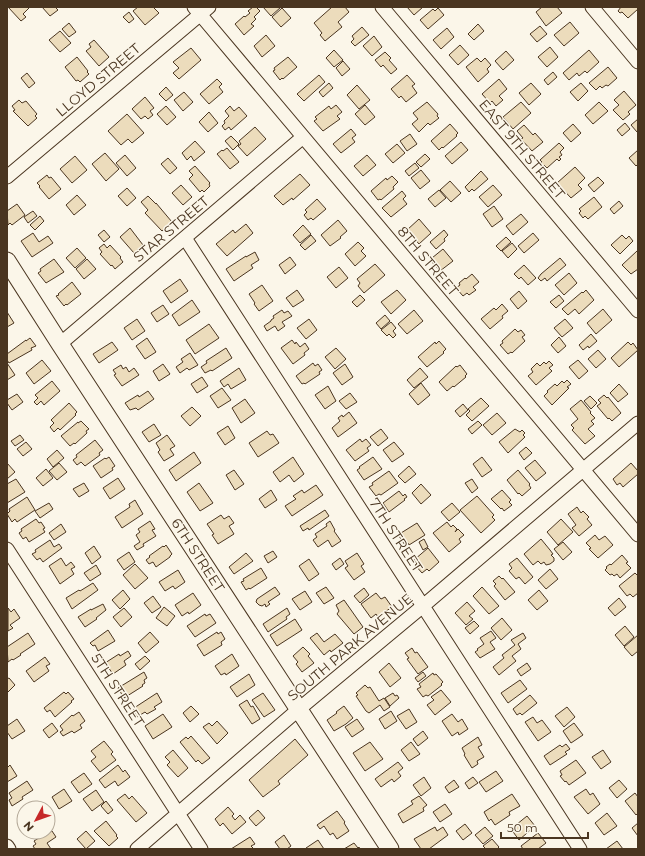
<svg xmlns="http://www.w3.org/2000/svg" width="645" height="856" font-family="Montserrat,sans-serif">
<rect width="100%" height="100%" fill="#fbf6e9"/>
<path fill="#ecdcbc" stroke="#4a3520" d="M8,7h22l-7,7 3,3 -5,4z
M42,7h13l3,3 -8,6z
M138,7h15l6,6 -14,12 -12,-14z
M253,7h3l4,4 -6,6 2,2 -5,5 3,2 -10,9 -9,-11 9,-8 1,1 5,-4 -2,-2z
M263,7h18l-10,9z
M332,7h13l4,5 -11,10 4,5 -17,14 -5,-6 2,-2 -8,-10z
M407,7h16l-9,8z
M542,7h15l5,6 -16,13 -10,-14z
M621,7h16l1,2 -10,9 -6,-6 -2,1 -2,-2z
M282,8l9,10 -10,9 -9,-10z
M438,8l6,7 -16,14 -8,-9 13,-11 2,2z
M129,12l5,7 -5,4 -6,-6z
M570,22l9,11 -15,13 -10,-11z
M69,23l7,9 -7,5 -7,-8z
M478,24l6,7 -10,9 -6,-6z
M540,26l7,8 -10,8 -7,-8z
M362,27l7,8 -14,11 -4,-4 3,-3 -2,-3z
M447,28l7,9 -13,12 -8,-9z
M60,31l11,12 -11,9 -11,-12z
M266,35l9,11 -13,11 -8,-11z
M374,36l8,11 -10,9 -9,-10z
M94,40l15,17 -10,9 -13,-15 5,-4 -2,-3z
M460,45l9,10 -11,10 -9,-10z
M550,47l8,10 -11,10 -9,-10z
M191,48l10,12 -22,19 -6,-6 6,-5 -6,-6z
M334,50l9,10 -9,7 -8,-9z
M589,50l10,12 -12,11 -2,-2 -6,5 -2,-3 -8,7 -6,-7z
M506,51l8,9 -11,10 -8,-9z
M385,52l6,6 -2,2 8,9 -6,5 -8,-9 -2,2 -6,-7z
M77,57l11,14 -1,1 2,2 -9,8 -2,-2 -2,1 -11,-14z
M288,57l9,10 -14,12 -1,-1 -2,2 -7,-9 2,-1 -1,-2z
M477,58l4,4 4,-4 6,7 -4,4 2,3 -11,10 -12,-15z
M343,61l7,8 -8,7 -6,-8z
M608,67l9,11 -9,8 -2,-1 -4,3 -2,-2 -4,4 -7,-7z
M553,72l4,5 -9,8 -4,-5z
M27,73l8,10 -6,5 -8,-10z
M319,75l6,7 -21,19 -7,-7z
M407,75l8,9 -3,2 5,7 -11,9 -5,-6 -2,2 -8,-9z
M217,79l5,5 -3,3 4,5 -14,12 -9,-10z
M499,79l8,10 -8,7 4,4 -7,6 -4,-5 -2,2 -8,-9z
M329,83l4,5 -10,9 -4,-5z
M531,83l10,11 -12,11 -10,-12z
M581,83l7,8 -10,10 -8,-9z
M357,85l13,15 -11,9 -12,-14z
M166,87l7,8 -7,6 -7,-7z
M624,91l12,14 -8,7 2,2 -7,6 -10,-10 6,-5 -5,-5z
M184,92l9,10 -10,9 -9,-11z
M145,97l9,11 -4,3 3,4 -5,4 -3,-3 -4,3 -9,-10z
M19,100l3,3 4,-2 11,13 -2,2 2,2 -9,8 -15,-15 2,-1 -3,-4z
M427,102l11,12 -1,2 2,2 -9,7 -2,-2 -9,9 -7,-8 6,-5 -5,-6z
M521,102l10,11 -18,16 -10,-12z
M599,102l9,9 -15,13 -8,-9z
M336,105l6,7 -5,4 3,3 -17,12 -9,-10 3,-2 -2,-2 14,-11 2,3z
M365,105l10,12 -10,8 -10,-11z
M166,106l10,11 -9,8 -10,-11z
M230,106l4,5 5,-4 8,9 -16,14 -2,-3 -4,3 -3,-4 3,-3 -1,-2 5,-5 -4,-5z
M209,112l9,11 -10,9 -9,-10z
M127,114l17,19 -12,10 -4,-4 -7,6 -13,-14z
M638,119v12l-1,1 -6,-7z
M625,123l5,6 -8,7 -5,-6z
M450,124l8,9 -2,2 1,1 -14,12 -1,-1 -3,3 -8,-9z
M573,124l8,9 -10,9 -8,-9z
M524,125l9,10 2,-2 8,9 -11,9 -11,-12 2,-1 -6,-7z
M255,127l11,12 -19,17 -9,-10 3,-2 -2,-3z
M351,129l5,6 -4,3 3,4 -14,11 -8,-9z
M410,134l7,10 -10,7 -7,-10z
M231,136l8,8 -6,6 -8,-9z
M195,141l10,11 -11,9 -3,-5 -4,4 -5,-7z
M461,142l7,8 -16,14 -7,-8z
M559,143l5,5 -4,4 2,3 -3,2 2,2 -2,2 -2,-2 -10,9 -3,-3 -2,2 -2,-3 2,-2 -2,-2z
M397,144l8,9 -12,10 -8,-9z
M227,148l12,14 -9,7 -13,-15 5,-4 1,1z
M638,150v14l-2,2 -7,-8z
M105,153l14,16 -13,12 -14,-17z
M425,154l5,5 -9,8 -5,-5z
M125,155l11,13 -9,8 -11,-13z
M367,155l9,10 -13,11 -9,-10z
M75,156l12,14 -15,13 -12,-14z
M168,158l9,10 -7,6 -9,-10z
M415,163l4,5 -10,8 -4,-5z
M195,166l15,17 -1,1 1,2 -6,6 -2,-2 -2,2 -11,-13 4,-4 -4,-4z
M575,167l10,11 -7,7 4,4 -11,9 -14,-15z
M421,170l9,11 -10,8 -9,-11z
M481,171l7,8 -14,12 -2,-2 -3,3 -4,-5z
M300,174l10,11 -17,15 -1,-2 -9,7 -9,-9z
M47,175l2,3 2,-1 10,12 -12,10 -10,-12 1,-1 -3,-3z
M392,176l6,6 -5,5 1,2 -13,11 -1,-1 -2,1 -7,-9 15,-13 1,2z
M598,177l6,6 -10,9 -6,-7z
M450,181l11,12 -10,9 -11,-12z
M181,185l11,12 -9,8 -11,-12z
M493,185l9,10 -14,12 -9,-10z
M127,188l9,10 -9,8 -9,-10z
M439,190l7,8 -11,9 -7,-8z
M402,191l4,5 -3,3 4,5 -16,13 -9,-9z
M77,195l9,10 -12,10 -8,-10z
M148,196l8,8v-1l16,19 -10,9 -17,-18 3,-3 -7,-8z
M594,197l8,10 -14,12 -3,-3 -2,2 -4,-5 2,-2 -2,-2z
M317,199l9,10 -13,11 -2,-2 -3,2 -4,-5 3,-3 -2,-2z
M619,201l4,5 -9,8 -4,-5z
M17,204l8,11 -13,10 -2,-2 -2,2 -1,-14z
M494,206l9,13 -11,8 -9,-13z
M33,211l4,5 -9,7 -4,-6z
M521,214l7,8 -15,13 -7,-9z
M40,216l4,5 -9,9 -5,-5z
M419,219l12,14 -12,11 -12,-14z
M338,220l9,11 -7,6 1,1 -11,8 -9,-11z
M246,224l7,9 -26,23 -11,-12 17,-14 2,3z
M303,225l8,9 -11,9 -7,-8z
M130,228l13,17 -9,8 -14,-16z
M104,230l6,7 -6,5 -6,-7z
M444,230l4,5 -4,4 1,2 -9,8 -6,-7z
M33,233l6,9 9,-6 5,7 -21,14 -11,-16z
M533,233l6,7 -15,13 -6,-7z
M311,235l5,6 -11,9 -5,-5z
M622,235l4,4 3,-3 4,5 -13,13 -9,-9z
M506,237l5,5 -10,9 -5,-5z
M358,242l6,6 -3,3 5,5 -11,10 -10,-12z
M512,243l5,6 -9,9 -6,-7z
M104,244l3,4 3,-3 11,12 -1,1 3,4 -8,7 -3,-4 -1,1 -11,-12 2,-2 -3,-4z
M77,248l9,10 -11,10 -9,-10z
M443,249l10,12 -13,10 -9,-10 2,-2 -1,-1z
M637,251l1,1v17l-7,5 -9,-9z
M255,252l4,8 -8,5 2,3 -19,13 -8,-12 20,-13v1z
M290,257l6,8 -11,9 -6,-9z
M560,258l6,7 -19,16 -2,-3 -4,3 -3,-3 3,-4z
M54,259l10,13 -18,11 -8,-10 3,-2 -1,-2z
M87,259l9,10 -12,10 -8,-10z
M375,264l10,11 -21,18 -6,-7 2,-3 -3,-4z
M524,265l12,13 -8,7 -7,-8 -2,2 -5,-5z
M339,267l9,11 -12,10 -9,-11z
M569,273l8,10 -13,12 -9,-10z
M472,274l7,8 -6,5 3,3 -7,5 -2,-2 -4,3 -7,-8 4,-3 -1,-2 6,-5 1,1z
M180,279l8,12 -17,12 -8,-12z
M72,282l9,12 -14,11 -1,-1 -2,2 -8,-10 3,-1 -1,-1z
M262,285l11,16 -14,10 -5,-7 1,-1 -6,-9z
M297,290l7,10 -11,7 -7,-9z
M397,290l9,10 -15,14 -10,-12z
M586,290l8,10 -15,14 -4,-5 -7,6 -6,-6 20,-17 1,1z
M519,291l8,10 -9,8 -8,-10z
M360,295l5,5 -8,7 -5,-5z
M559,295l5,6 -8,7 -6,-6z
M192,300l8,12 -21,14 -7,-11z
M502,304l6,7 -6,5 1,2 -13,11 -9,-10 13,-11 2,2z
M163,305l6,9 -12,8 -6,-9z
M603,309l9,11 -16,14 -9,-11z
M282,310l2,3 4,-2 4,5 -10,6 3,4 -7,5 -3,-5 -8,5 -3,-5 7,-5v-1l3,-2 -1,-2z
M414,310l9,11 -16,13 -9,-10z
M7,312l7,11 -7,4z
M385,315l5,6 -9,8 -5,-6z
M137,319l8,12 -13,9 -8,-12z
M309,319l8,11 -11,9 -9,-11z
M565,319l8,9 -11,9 -8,-9z
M391,322l5,6 -3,3 3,4 -3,3 -4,-4 -2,2 -6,-6z
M209,324l10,14 -24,16 -9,-14z
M515,329l3,3 3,-2 4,5 -3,2 3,4 -13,12 -1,-1 -3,2 -8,-9 3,-2 -1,-2z
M591,334l6,7 -8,7 -1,-2 -5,4 -4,-5z
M559,337l7,9 -8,7 -7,-8z
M30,338l6,8 -5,2 1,2 -23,13 -2,-3v-6l19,-14v1z
M147,338l9,14 -11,7 -9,-13z
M292,340l3,4 1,-2 4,5 5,-4 4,6 -5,4 1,2 -12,9 -12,-16z
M439,341l7,8 -3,3 1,1 -17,14 -9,-10 17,-15 1,2z
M112,342l6,8 -19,13 -6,-9z
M628,342l3,3 2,-2 5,7 -19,17 -8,-9z
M226,348l6,10 -20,13 -1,-1 -6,3 -4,-6 6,-4 -1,-2z
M336,348l10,11 -11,10 -10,-12z
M598,350l8,9 -10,9 -8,-9z
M190,353l8,12 -9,5 -2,-2 -7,5 -4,-6 7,-5 -2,-3z
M42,360l9,11 -17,13 -8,-11z
M578,360l10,11 -9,8 -10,-12z
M549,361l4,4 -4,3 3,3 -16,14 -8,-9 5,-4 -2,-3 6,-6 3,3 4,-4 2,2z
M7,363l8,12 -8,5z
M313,363l2,3 3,-2 4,6 -3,2 1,2 -15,10 -1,-1 -2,1 -6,-8z
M163,364l7,10 -11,7 -6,-10z
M345,364l8,13 -11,8 -9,-12z
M121,365l2,4 3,-2 3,5 5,-4 5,7 -17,11 -8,-11 2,-1 -3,-4z
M460,365l7,9 -2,2 1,1 -12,10 -1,-1 -6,5 -8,-9 17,-16 1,1z
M239,368l7,12 -15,9 -3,-5 -4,3 -4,-6z
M420,368l8,9 -14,11 -7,-8z
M202,377l6,9 -11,7 -6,-9z
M567,380l4,4 -4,3 2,1 -17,17 -8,-9 4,-4 -1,-1 8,-7 2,2 5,-5 2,2z
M52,381l8,10 -16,14 -3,-4 -4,4 -3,-3 4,-4 -3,-3z
M421,383l9,12 -12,10 -9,-11z
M619,384l9,10 -10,8 -8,-9z
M328,386l8,15 -11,8 -10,-14z
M222,388l9,12 -13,8 -8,-12z
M148,391l6,8 -16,11 -2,-2 -6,2 -5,-7 13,-8 1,2z
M350,393l7,9 -11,7 -7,-8z
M17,394l6,8 -11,8 -5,-7v-3z
M604,395l3,3 1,-1 13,16 -9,8 -3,-3 -1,1 -11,-13 4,-3 -3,-3z
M590,396l7,7 -6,6 -7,-8z
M481,398l8,8 -17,15 -6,-6 4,-4 -2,-2z
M245,399l10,14 -14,10 -9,-15z
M581,400l10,12 -1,1 5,5 -4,3 3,3 -6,5 7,7 -10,8 -13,-14 2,-2 -3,-3 7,-6 -8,-10z
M69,403l8,9 -2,2 1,1 -16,15 -2,-2 -4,4 -4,-5 4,-4 -3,-3z
M463,404l5,6 -8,7 -5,-6z
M192,407l9,9 -11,10 -9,-10z
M349,412l8,11 -19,14 -6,-9 8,-7 -2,-3 4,-3 1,2z
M497,413l9,10 -14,12 -9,-10z
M81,421l8,8 -3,2 1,2 -12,11 -1,-1 -4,3 -9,-10 17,-14v1z
M478,421l4,4 -10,9 -4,-5z
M154,424l7,11 -12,7 -7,-10z
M228,426l7,12 -10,7 -8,-12z
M381,429l7,9 -10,8 -8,-9z
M515,429l5,3 2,-2 3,3 -2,2 2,2 -17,16 -9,-11z
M267,431l3,4 3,-1 6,9 -21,14 -9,-14z
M20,435l4,5 -9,6 -4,-5z
M167,435l8,11 -5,3 4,6 -10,6 -6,-9 2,-2 -4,-7z
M360,439l2,3 4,-3 5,6 -4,3 2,3 -14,10 -9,-11z
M95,440l8,10 -4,3 1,2 -15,11 -4,-4 -4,3 -4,-5 4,-3 -1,-2z
M26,442l6,7 -9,7 -6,-7z
M394,442l10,12 -12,8 -9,-12z
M526,447l6,6 -8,7 -5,-7z
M57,450l7,8 -11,9 -6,-8z
M194,452l7,11 -25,18 -7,-11z
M109,457l6,9 -3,2 1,2 -12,8 -8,-12 12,-8 1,1z
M293,457l11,17 -10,8 -5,-7 -9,7 -7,-10z
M373,457l9,12 -18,11 -7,-10 3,-2 -1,-1z
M482,457l10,13 -10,7 -9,-13z
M535,460l11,13 -10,8 -11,-13z
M7,463l8,9 -8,7z
M59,463l8,9 -10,8 -8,-9z
M631,463l7,8v3l-15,13 -3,-4 -3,2 -4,-6z
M409,466l7,8 -11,9 -7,-7z
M46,469l7,9 -10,8 -7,-8z
M234,470l10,14 -9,6 -9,-15z
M518,470l12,14 -1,1 2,3 -9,8 -3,-3 -1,1 -11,-14z
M389,471l9,12 -17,12 -2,-1 -3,2 -7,-9 4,-2 -1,-2z
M118,478l7,11 -15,10 -7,-11z
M16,479l9,13 -18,11v-19z
M472,479l6,9 -6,5 -7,-10z
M84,483l5,8 -10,6 -6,-8z
M199,483l14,20 -13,8 -13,-19z
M421,484l10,11 -10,9 -9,-11z
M316,485l7,10 -31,21 -7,-10 11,-7 -3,-3 9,-6 2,3z
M271,490l6,10 -12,8 -6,-9z
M502,490l9,10 -2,2 3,3 -8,6 -2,-3 -1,1 -10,-10z
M399,491l4,5 2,-2 2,3 -3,2 1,1 -16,12 -6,-9z
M477,496l17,19 -2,2 3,3 -14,13 -21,-23z
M27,497l8,13 -18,12 -2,-3 -3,3 -5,-8 3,-3 -1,-2z
M135,500l8,14 -21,14 -7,-11 15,-10 -1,-3z
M49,503l4,6 -13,9 -5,-7z
M452,503l8,9 -11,9 -8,-9z
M577,507l4,6 2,-2 6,6 -2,2 5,6 -13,11 -7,-8 4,-3 -8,-11z
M325,510l4,6 -20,14 -1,-2 -5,3 -3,-5z
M221,515l3,4 5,-3 5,7 -5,3 5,8 -16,10 -6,-9 2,-1 -7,-10z
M36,519l3,4 2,-1 4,6 -2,1 2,3 -16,10 -3,-5 -3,2 -4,-6 3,-2 -1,-2z
M561,519l12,13 -15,13 -11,-13z
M150,521l5,8 -3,1 4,6 -13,8 1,2 -7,4 -3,-4 6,-4 -4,-7 4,-3 -2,-3z
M330,521l5,9 -1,1 7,10 -9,6 -4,-7 -10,7 -5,-7 4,-3 -2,-3 12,-8 -1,-2z
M447,522l4,5 2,-2 4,4 -2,3 3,-3 6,6 -5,4 2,3 -12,10 -16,-19z
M417,523l8,12 -16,10 -1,-2 -3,2 -6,-9 3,-2 -1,-1z
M61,524l5,8 -12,8 -5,-7z
M595,535l4,5 6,-4 8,9 -15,13 -9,-9 2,-1 -5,-5z
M424,539l4,8 -5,3 -4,-8z
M541,539l9,11 3,4 -2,1 3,3v3l-4,3 -4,1 -2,-3 -3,2 -3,-3 -5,4 -9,-11z
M50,540l4,7 5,-3 3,4 -19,14 -3,-4 -3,2 -5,-6 4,-2 -1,-2z
M563,542l9,10 -9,8 -9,-11z
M166,545l6,9 -2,2v1l-14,10 -3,-5 -4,2 -3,-4 4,-3 -1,-1 14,-10 1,1z
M94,546l7,11 -9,7 -7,-11z
M428,548l11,14 -10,9 -2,-2 -5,4 -7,-8 2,-1 -3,-4z
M273,551l4,6 -9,6 -4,-7z
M129,552l6,10 -11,8 -7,-10z
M246,553l7,8 -19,13 -5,-7z
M357,553l7,11 -3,2 4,6 -11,8 -9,-12 3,-2 -3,-5z
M622,555l6,7 -2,1 5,5 -11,10 -3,-4 -3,2 -2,-2 -2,1 -5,-5 2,-2 -1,-1 4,-3 1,1z
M61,558l5,8 5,-4 4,5 -4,2 3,5 -14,10 -11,-18z
M340,558l4,6 -8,6 -4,-6z
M517,558l16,19 -8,7 -6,-7 -3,2 -7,-8 3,-3 -3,-4z
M309,559l10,15 -10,7 -10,-15z
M135,564l13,14 -13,11 -12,-14z
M96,565l5,9 -11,7 -6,-8z
M261,568l6,10 -17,11 -1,-1 -3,2 -5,-8 3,-1 -1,-2z
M550,569l8,10 -12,10 -8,-9z
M178,570l7,12 -10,7 -2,-3 -8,5 -6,-9z
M635,573l3,3v17l-5,4 -3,-3 -3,2 -8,-10z
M499,576l3,3 1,-1 12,14 -10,8 -11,-14 2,-2 -3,-3z
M93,583l5,7 -26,19 -6,-11 13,-8 1,1z
M275,587l5,7 -12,8 2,2 -4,3 -1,-3 -3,2 -3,-1 -3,-3 1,-3z
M326,587l8,11 -10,6 -8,-11z
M482,587l17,19 -10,8 -16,-18z
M364,588l5,7 -9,8 -6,-7z
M123,590l7,9 -10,10 -8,-9z
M539,590l9,11 -11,9 -9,-10z
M305,591l7,11 -12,8 -8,-11z
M193,593l8,12 -12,9 -1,-2 -6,4 -7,-11z
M376,593l5,6 4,-2 7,10 -14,10 -2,-3 -5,4 -10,-14z
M153,596l8,11 -9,6 -8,-10z
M619,598l7,9 -11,9 -7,-8z
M344,600l19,27 -9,7 -17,-20 2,-3 -3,-6z
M467,602l8,9 -6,5 4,3 -7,6 -11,-12z
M103,604l3,6 -10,8 1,1 -12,8 -7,-10 13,-8v1z
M164,607l11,9 -8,10 -11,-8z
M8,608l3,4 3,-3 6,9 -10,7 3,3 -5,3z
M124,608l8,9 -11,10 -8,-10z
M287,608l3,6 -4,3 1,2 -19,13 -5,-8z
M205,614l1,2 4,-2 6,9 -21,14 -8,-11z
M502,618l10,12 -11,10 -10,-12z
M295,619l7,11 -25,16 -7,-11z
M474,621l5,5 -9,8 -5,-6z
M625,626l9,11 -10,9 -9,-11z
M108,630l7,11 -17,10 -3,-6 -2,1 -3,-3z
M491,631l5,7 -6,4 5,7 -15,9 -5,-6 3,-2 -1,-1 7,-5 -4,-6z
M150,632l9,10 -13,11 -8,-10z
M217,632l1,2 3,-2 4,7 -4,3 1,3 -18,11 -7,-11z
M28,633l7,11 -15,10 1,1 -8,5 -1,-1 -4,3 -1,-15z
M317,633l7,9 11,-8 8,9 -12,9 -1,-2 -6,5 -14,-17z
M523,633l3,5 -8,6 3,5 -9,7 4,5 -17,14 -6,-8 11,-9 -2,-3 13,-10 -4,-5z
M638,635v16l-6,5 -8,-9z
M303,647l7,7 -2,2 6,7 -12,9 -6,-8 2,-2 -5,-6z
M412,648l3,5 2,-1 11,15 -10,7 -11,-15 2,-1 -4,-5z
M128,651l3,5 -7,5 2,4 -13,9 -8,-11 14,-9 1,2z
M232,654l7,12 -13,9 -1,-2 -4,2 -6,-9z
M145,656l5,5 -10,9 -5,-6z
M45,657l5,7 -4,2 3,5 -15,11 -8,-11z
M389,663l12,15 -11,9 -11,-15z
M527,663l4,6 -10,7 -4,-6z
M144,672l3,6 -3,2 1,3 -3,2 1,1 -19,12 -6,-10z
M423,672l3,4 -8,6 -3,-4z
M433,673l1,2 2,-1 7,8 -2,2 1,1 -14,11 -2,-1 -3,2 -6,-8 4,-2 -2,-3z
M249,674l6,11 -18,12 -7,-10z
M9,678l6,7 -8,8v-14z
M520,680l7,9 -19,14 -7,-10z
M365,685l3,3 2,-1 9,14 5,-3 6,9 -6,4 -4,-6 -11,8 -3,-2 -10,-15 2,-1 -2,-2z
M441,690l10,12 -16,13 -8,-10 7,-5 -3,-3z
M64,692l2,2 2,-2 6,7 -3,2 1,1 -17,15 -5,-7 -3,2 -3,-4z
M157,693l5,9 -8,5 2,2 -9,5 -2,-2 -8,5 -4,-7 2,-1 -1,-1z
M263,693l12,17 -11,7 -12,-17z
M393,693l2,3 2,-1 2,3 -9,8 -5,-8z
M530,695l7,8 -15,12 -2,-2 -3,2 -4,-6z
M247,700l4,7 2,-1 7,13 -8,5 -13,-19z
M191,706l8,8 -9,8 -7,-9z
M344,706l9,12 -7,6 -12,7 -7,-11 10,-7 -1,-1z
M567,707l8,10 -11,10 -9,-11z
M409,709l8,13 -11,7 -9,-13z
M391,711l6,10 -12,8 -6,-10z
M79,712l6,9 -5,4 2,3 -8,5 -2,-2 -9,5 -3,-4 3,-2 -3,-4 12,-11 1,1z
M163,714l9,13 -19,12 -8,-13z
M452,714l6,8 4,-3 6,10 -9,6 -1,-3 -6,4 -10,-15z
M533,717l4,6 5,-3 9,12 -13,9 -13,-19z
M17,719l8,12 -13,8 -5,-7v-6z
M357,719l7,10 -12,8 -7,-10z
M217,721l11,12 -11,11 -14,-17 6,-4 3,3z
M52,723l6,8 -9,7 -6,-8z
M574,723l9,12 -12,8 -8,-12z
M423,731l5,7 -10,8 -5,-7z
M191,736l19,22 -8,6 -4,-4 -2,2 -16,-20 6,-5 2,2z
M478,737l4,8 -4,2 6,10 -7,4 1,3 -6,4 -8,-13 1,-1 -3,-6z
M295,739l13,16 -30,26 2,3 -17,13 -14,-17z
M104,741l9,11 -2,2 5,6 -16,12 -9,-11 5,-4 -5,-6z
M370,742l13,17 -18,12 -12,-18z
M411,742l9,12 -11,7 -8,-11z
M566,744l4,5 -5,3 2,2 -17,11 -6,-9 16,-11 2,2z
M173,750l15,18 -10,9 -11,-12 3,-3 -5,-5z
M603,750l8,12 -10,7 -9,-12z
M576,760l10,13 -17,12 -3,-4 -1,1 -5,-6 2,-1 -2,-4z
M398,762l5,6 -5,4 3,4 -7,6 -2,-3 -11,8 -6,-8z
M7,765l1,2 2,-2 7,11 -10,6z
M118,765l5,7 2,-2 5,7 -12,9 -3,-5 -10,7 -6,-8z
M496,771l7,10 -17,11 -7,-10z
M84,773l8,11 -13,9 -8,-11z
M424,777l7,11 -10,8 -8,-11z
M473,777l5,6 -9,6 -4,-6z
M454,780l5,7 -10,6 -4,-6z
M619,780l8,9 -10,9 -8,-10z
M27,781l6,9 -11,7 1,2 -11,7 -3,-6 3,-2 -3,-5z
M64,789l8,12 -13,8 -7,-12z
M586,789l4,6 3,-2 7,11 -12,10 -14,-17z
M96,790l8,12 -12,9 -9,-12z
M635,793l3,4v16l-2,2 -11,-14z
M125,794l4,5 3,-3 15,17 -11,9 -19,-22z
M512,794l8,12 -11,6 1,3 -15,10 -4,-6 -2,2 -5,-9z
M419,796l8,9 -4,3 1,3 -21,12 -5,-9 15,-10 -2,-3z
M106,801l7,9 -5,4 -7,-8z
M445,804l7,10 -12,8 -7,-10z
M228,807l6,7 -2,2 3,4 5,-5 6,7 -14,12 -9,-11 -3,3 -5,-7z
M258,810l7,8 -9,8 -7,-8z
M337,811l8,11 -1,1 5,8 -12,8 -4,-6 -3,2 -6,-9 -4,3 -3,-4z
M607,813l10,13 -13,9 -9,-12z
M527,816l8,10 -16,14 -8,-11z
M106,821l11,14 -1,1 2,2 -9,8 -15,-15z
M638,823v13l-6,-8z
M465,824l7,9 -9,7 -7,-9z
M435,827l2,4 6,-4 5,8 -19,14h-8l-7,-10z
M485,827l8,9 -10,8 -8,-9z
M52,831l4,6 -9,6 4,6h-16l-2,-3 3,-2 -2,-3 11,-7 1,1z
M86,831l9,10 -9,8 -9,-10z
M538,833l8,10 -8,6h-15l-2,-3z
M284,835l7,11 -4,3h-7l-5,-7z
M250,837l5,7 -4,2 2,2 -2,1h-20z
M492,839l7,8 -2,2h-11l-3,-3z
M318,840l6,9h-17l-1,-1z
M617,841l6,8h-17z
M354,843l4,5 1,-1 1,2h-16z"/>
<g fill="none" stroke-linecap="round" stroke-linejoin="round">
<g stroke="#4a3520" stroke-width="15">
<path id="minor" d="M194,7l444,528
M382,7l256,304
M592,7l46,55
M7,177l202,-170
M185,238l395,611
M60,344l243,-207
M7,549l194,300
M7,846l2,3
M137,849l162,-140 124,-103 215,-183"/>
</g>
<g stroke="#4a3520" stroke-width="19">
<path id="major" d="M7,261l53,83 330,505"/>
</g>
<use href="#minor" stroke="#fbf6e9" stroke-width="13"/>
<use href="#major" stroke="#fbf6e9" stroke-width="17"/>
</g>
<g text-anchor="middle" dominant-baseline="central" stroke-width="3" stroke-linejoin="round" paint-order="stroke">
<g font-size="14" fill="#4a3520" stroke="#fbf6e9">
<text transform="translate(98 80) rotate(-40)">LLOYD STREET</text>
<text transform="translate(522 149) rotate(50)">EAST 9TH STREET</text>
<text transform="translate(171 229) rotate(-40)">STAR STREET</text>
<text transform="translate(428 261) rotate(50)">8TH STREET</text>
<text transform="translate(396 535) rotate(57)">7TH STREET</text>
<text transform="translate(198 555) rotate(57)">6TH STREET</text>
<text transform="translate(350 647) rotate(-40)">SOUTH PARK AVENUE</text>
<text transform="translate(118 690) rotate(57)">5TH STREET</text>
</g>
</g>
<rect width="645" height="856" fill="none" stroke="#4a3520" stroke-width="16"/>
<g transform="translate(36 820) rotate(229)"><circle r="19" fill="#fbf6e9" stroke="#b4a999"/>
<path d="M0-3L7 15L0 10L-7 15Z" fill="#c62828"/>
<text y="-6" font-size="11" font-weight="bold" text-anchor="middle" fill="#4a3520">N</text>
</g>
<path d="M501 832v6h87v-6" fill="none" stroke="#4a3520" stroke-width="2"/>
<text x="507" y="832" font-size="12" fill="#4a3520" stroke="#fbf6e9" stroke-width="3" paint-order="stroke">50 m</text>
</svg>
